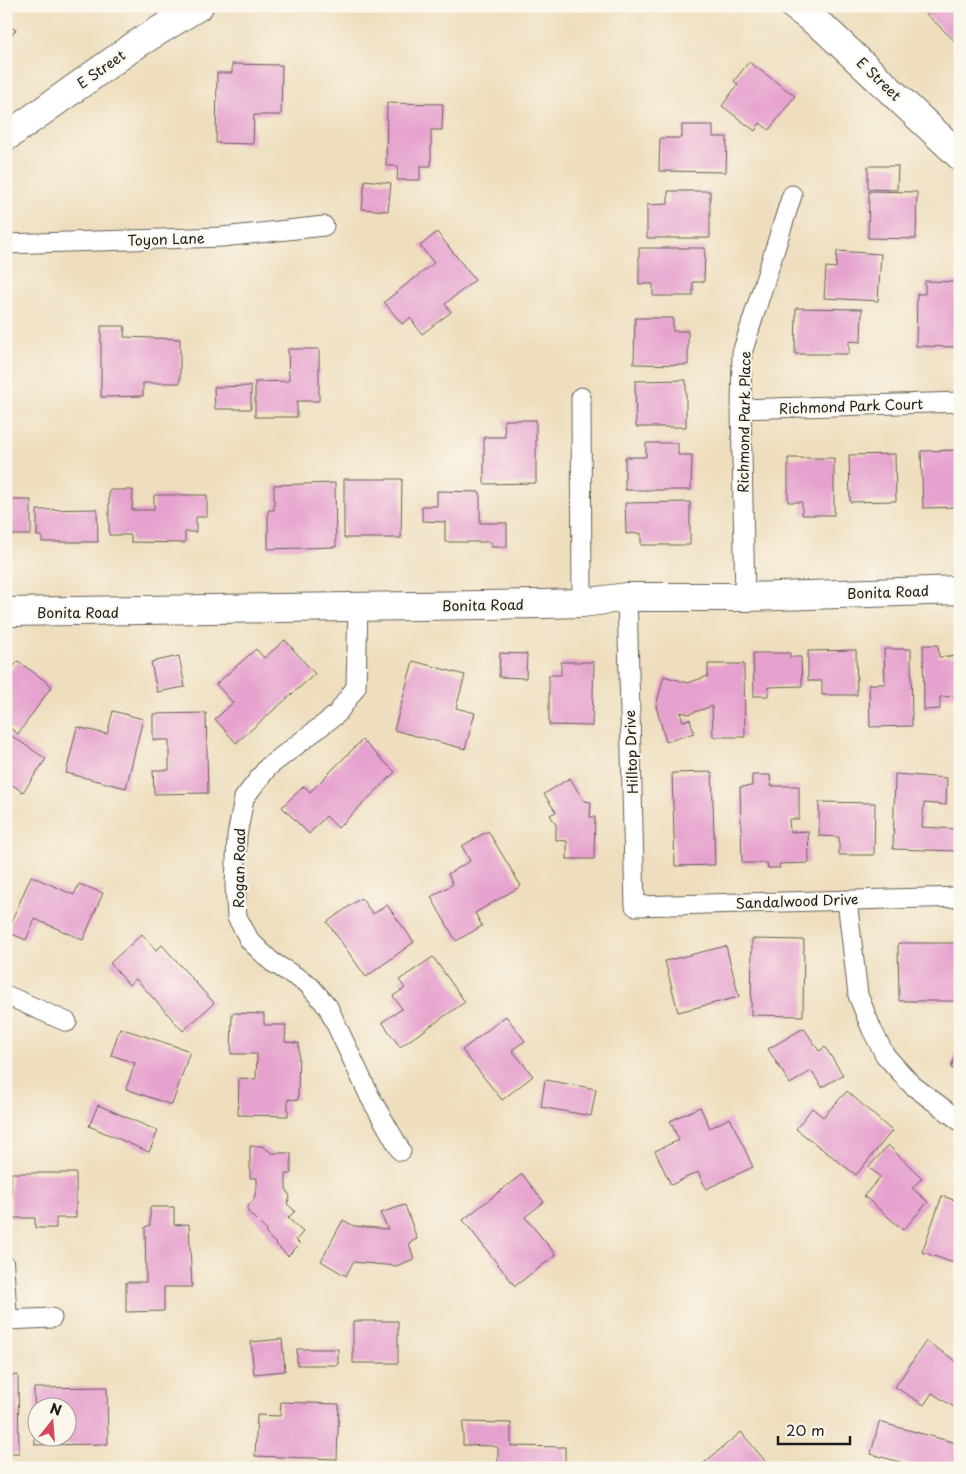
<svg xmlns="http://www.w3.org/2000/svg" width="966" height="1474" font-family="'Playpen Sans',sans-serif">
<rect width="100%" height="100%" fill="#fbf7ec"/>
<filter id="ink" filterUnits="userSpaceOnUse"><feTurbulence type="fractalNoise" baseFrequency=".02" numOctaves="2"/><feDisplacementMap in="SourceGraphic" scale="10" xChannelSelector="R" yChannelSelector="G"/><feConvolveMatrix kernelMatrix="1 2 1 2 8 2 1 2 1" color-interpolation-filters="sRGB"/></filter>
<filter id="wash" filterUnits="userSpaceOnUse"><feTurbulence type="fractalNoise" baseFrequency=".0096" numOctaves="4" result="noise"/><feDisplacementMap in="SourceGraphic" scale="20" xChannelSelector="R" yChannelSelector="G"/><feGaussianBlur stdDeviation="1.12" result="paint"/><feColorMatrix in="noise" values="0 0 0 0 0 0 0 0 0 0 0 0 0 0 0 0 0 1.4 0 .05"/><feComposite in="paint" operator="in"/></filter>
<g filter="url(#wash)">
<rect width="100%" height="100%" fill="#eedebe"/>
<g id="blocks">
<path fill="#e6a2ce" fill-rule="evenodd" d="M918,6h42v40z
M6,25l10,5 -10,11z
M749,62l46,34 -26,34 -9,-7 -5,8 -33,-25 16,-22 -4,-3z
M232,64l50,1 -1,50h-27l-1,29 -37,-1 1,-70h15z
M387,103l56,1 -1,26h-11v36h-11v14h-23l1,-14h-12z
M682,125h31v12h14l-1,35 -67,-1 1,-33h22z
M868,166h30l-1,24 -29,-1z
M365,180l26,3 -3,28 -26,-2z
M668,191h42v47h-63v-33l21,-1z
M869,191l48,1 -1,47 -48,-1z
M437,232l38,48 -30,24 6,8 -29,22 -12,-16 -8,6 -18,-22 50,-39 -14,-17z
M639,248h66l-1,34h-11v14h-40v-12h-14z
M837,251l44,3 -3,47 -54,-3 2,-31 10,1z
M925,281l34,1 -1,65 -42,-1 1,-52h8z
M796,308l66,1 -1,33 -12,-1v13h-54z
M635,318h38v13h15v34l-54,-1z
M101,326h24l-1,11 56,2v44h-37v13l-42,1z
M288,349h31v52h-22v16h-42v-35l34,-1z
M686,380v47h-50l-1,-46z
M251,386v23h-36l-1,-22z
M504,420h32v63l-52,1v-47h21z
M646,443h32v12h14l-1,35h-66v-33h21z
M960,450v57l-37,1 -2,-57z
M895,454l1,47 -46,1 -1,-47z
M788,458h46v57h-32v-13h-14z
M344,479h58l-1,59h-57z
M335,483l1,64 -68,2v-39h6v-25z
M109,490h24l-1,20h22v-15h53v22h-11v15h-11v11l-54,-1v-7h-22z
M437,491l43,1v31h27v24h-16v-5h-46v-20l-23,-1v-15h15z
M12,500h19v35h-19z
M690,502v43h-49v-12l-15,1 -1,-31z
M97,509l1,33h-56v-6h-5v-26z
M285,640l30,34 -79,69 -21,-24 18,-16 -17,-19 40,-35 8,9z
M923,645h15l1,12 21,-1v40l-20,1v12l-16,1z
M884,649h27l1,77 -42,1 -1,-43h16z
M856,650l1,45h-35v-14h-14v-30z
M500,653l27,1 -1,24 -27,-1z
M753,653h37v4h11l1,29 -34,1v9h-14z
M179,656l6,31 -28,5 -6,-30z
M18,661l34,25 -34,48 -12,-9v-48z
M413,661l52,14 -9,33 19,5 -10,36 -71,-19z
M561,662h33l-2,64 -43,-1v-50h12z
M708,664h36l1,73h-32l-1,-31 -23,8 -9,-2 3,9 7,-2 4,14 -28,9 -10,-36 8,-30 24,7 20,-7z
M113,711l30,8 -17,69 -60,-15 11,-46 30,7z
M206,713l2,80 -54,1 -1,-24h16v-30h-16v-26z
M9,734l37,25 -23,33 -17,-11v-43z
M362,740l33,32 -57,56 -12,-12 -17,18 -27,-27 22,-21 6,6z
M712,772l3,93 -40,1 -3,-93z
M895,774l52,4 -1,27 -22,-2 -2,24 35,2 -1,22 -63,-2z
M752,775h18l1,11h28v33h-10l1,13 18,-1 1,32 -30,1 1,4h-12l-1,-5h-25l-2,-76 12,-1z
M570,778l14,23 7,1 -1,15h5l-1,42h-27v-18l-11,-1v-15l-6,-10 6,-3 -12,-18z
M819,802l56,1 -1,52h-35v-18l-20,-1z
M488,831l33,55 -46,27 7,13 -26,15 -25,-44 22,-13 -5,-10 22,-13 -8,-15z
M31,876l43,19 5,-11 24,9 -20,47 -48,-21 -9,21 -19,-8z
M361,898l12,16 14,-9 27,37 -48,35 -39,-55z
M142,934l14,16 6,-5 52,58 -31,28 -47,-52 -7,6 -19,-22z
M752,939l52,1 -1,76 -52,-1z
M898,943h62v58h-61z
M726,946l13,51 -61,15 -13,-51z
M433,957l32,45 -65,45 -18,-25 20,-13 -9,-13 12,-8 -6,-8z
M232,1013l32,1v11h22l-1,17 14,1 -1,57 -10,-1v17l-50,-1 1,-37 17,1 1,-25h-26z
M506,1016l19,25 -13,9 21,26 -31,24 -40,-50z
M120,1028l70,23 -18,54 -46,-16 9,-26 -24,-8z
M804,1028l15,23 6,-4 18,28 -21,12 -11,-16 -21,13 -22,-35z
M957,1048l3,1v22l-9,-3z
M545,1080l51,9 -5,27 -50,-9z
M847,1091l45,40 -36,44 -60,-46 16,-21 11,9z
M98,1105l60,26 -9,21 -60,-26z
M700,1107l10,21 20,-10 23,49 -47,22 -8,-17 -27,13 -16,-34 24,-11 -9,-19z
M888,1145l34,33 -10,10 16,14 -25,28 -39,-34 16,-19 -11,-10z
M250,1146h12l10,7h19v21h-5v14l4,9 -3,7 8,7 -7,7 15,14 -7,8 4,4 -12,12 -23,-23 2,-2 -19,-19v-6l6,-7 3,-14v-7h-7z
M11,1173h65v45h-20v10h-21v-10h-24z
M522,1174l22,28 -19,15 31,38 -41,31 -52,-66z
M942,1196l18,6v63l-38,-13z
M405,1205l12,34 -8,4 5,16 -18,7 -43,-4 -7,14 -25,-15 22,-41 11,6 34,3 -8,-16z
M150,1207h24v18l15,-1 3,63h-28v24l-38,1v-30h20l-1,-55 5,-2z
M353,1321h45v42h-45z
M282,1339l3,32 -31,3 -3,-32z
M926,1341l34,23v47l-28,-18 -8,12 -29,-18z
M297,1349h41v16h-41z
M18,1375l1,78h-13v-77z
M107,1387l1,57 -73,1 -1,-57zM38,1406h30v30h-30z
M281,1402l58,2 -2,55 -82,-3 2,-41 23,1z
M463,1422l48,1v23l54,1v21h-67v-20l-5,-2 -30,-1z
M879,1422l81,22v24h-38l-51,-14z
M741,1432l30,36h-73z"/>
</g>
</g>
<g filter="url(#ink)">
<use href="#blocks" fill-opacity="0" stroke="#666055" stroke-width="1"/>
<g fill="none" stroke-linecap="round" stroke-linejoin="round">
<g stroke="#666055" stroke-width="12">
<path id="lane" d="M8,1262l4,57"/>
</g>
<g stroke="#666055" stroke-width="21">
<path id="street" d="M6,244l216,-7 102,-11
M581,397l1,206
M741,409l219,-7
M627,597l8,309 325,-9
M745,597l-4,-188 1,-56 50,-158
M358,605l-2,82 -19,27 -69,53 -24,31 -7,38 -2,49 2,32 13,24 22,21 36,22 20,23 42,90 31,54
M847,900l11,95 14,35 13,25 27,30 48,36
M6,995l61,27
M6,1320l46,-2"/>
</g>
<g stroke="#666055" stroke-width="30">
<path id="secondary" d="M6,612l537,-8 39,-1 45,-6h118l215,-7"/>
</g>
<g stroke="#666055" stroke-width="30">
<path id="primary" d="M794,6l31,23 135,127
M6,137l131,-93 62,-38"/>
</g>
<use href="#lane" stroke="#fff" stroke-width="10"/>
<use href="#street" stroke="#fff" stroke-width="19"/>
<use href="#secondary" stroke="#fff" stroke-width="28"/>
<use href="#primary" stroke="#fff" stroke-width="28"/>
</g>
</g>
<g text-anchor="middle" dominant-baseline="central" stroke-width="4" stroke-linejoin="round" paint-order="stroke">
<g font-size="14" fill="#1c1c1c" stroke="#fbf7ec">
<text transform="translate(101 69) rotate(-35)">E Street</text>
<text transform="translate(879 79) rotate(44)">E Street</text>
<text transform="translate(166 239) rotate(-2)">Toyon Lane</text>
<text transform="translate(851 406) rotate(-2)">Richmond Park Court</text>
<text transform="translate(744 422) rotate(-89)">Richmond Park Place</text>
<text transform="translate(888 592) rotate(-2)">Bonita Road</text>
<text transform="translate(483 605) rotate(-1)">Bonita Road</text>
<text x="78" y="612">Bonita Road</text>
<text transform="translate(631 752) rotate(-92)">Hilltop Drive</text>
<text transform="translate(239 868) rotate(-89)">Rogan Road</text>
<text transform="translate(797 901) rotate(-2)">Sandalwood Drive</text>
</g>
</g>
<rect width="966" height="1474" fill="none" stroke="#fbf7ec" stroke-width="25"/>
<g transform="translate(52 1422) rotate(17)"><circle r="24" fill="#fbf7ec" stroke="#a29f99"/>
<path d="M0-4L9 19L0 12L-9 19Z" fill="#d1495b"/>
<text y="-8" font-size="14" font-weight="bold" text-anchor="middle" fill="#1c1c1c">N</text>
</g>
<path d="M778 1436v8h72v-8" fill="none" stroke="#1c1c1c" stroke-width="2.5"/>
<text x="786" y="1436" font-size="15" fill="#1c1c1c" stroke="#fbf7ec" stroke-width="4" paint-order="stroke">20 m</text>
</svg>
